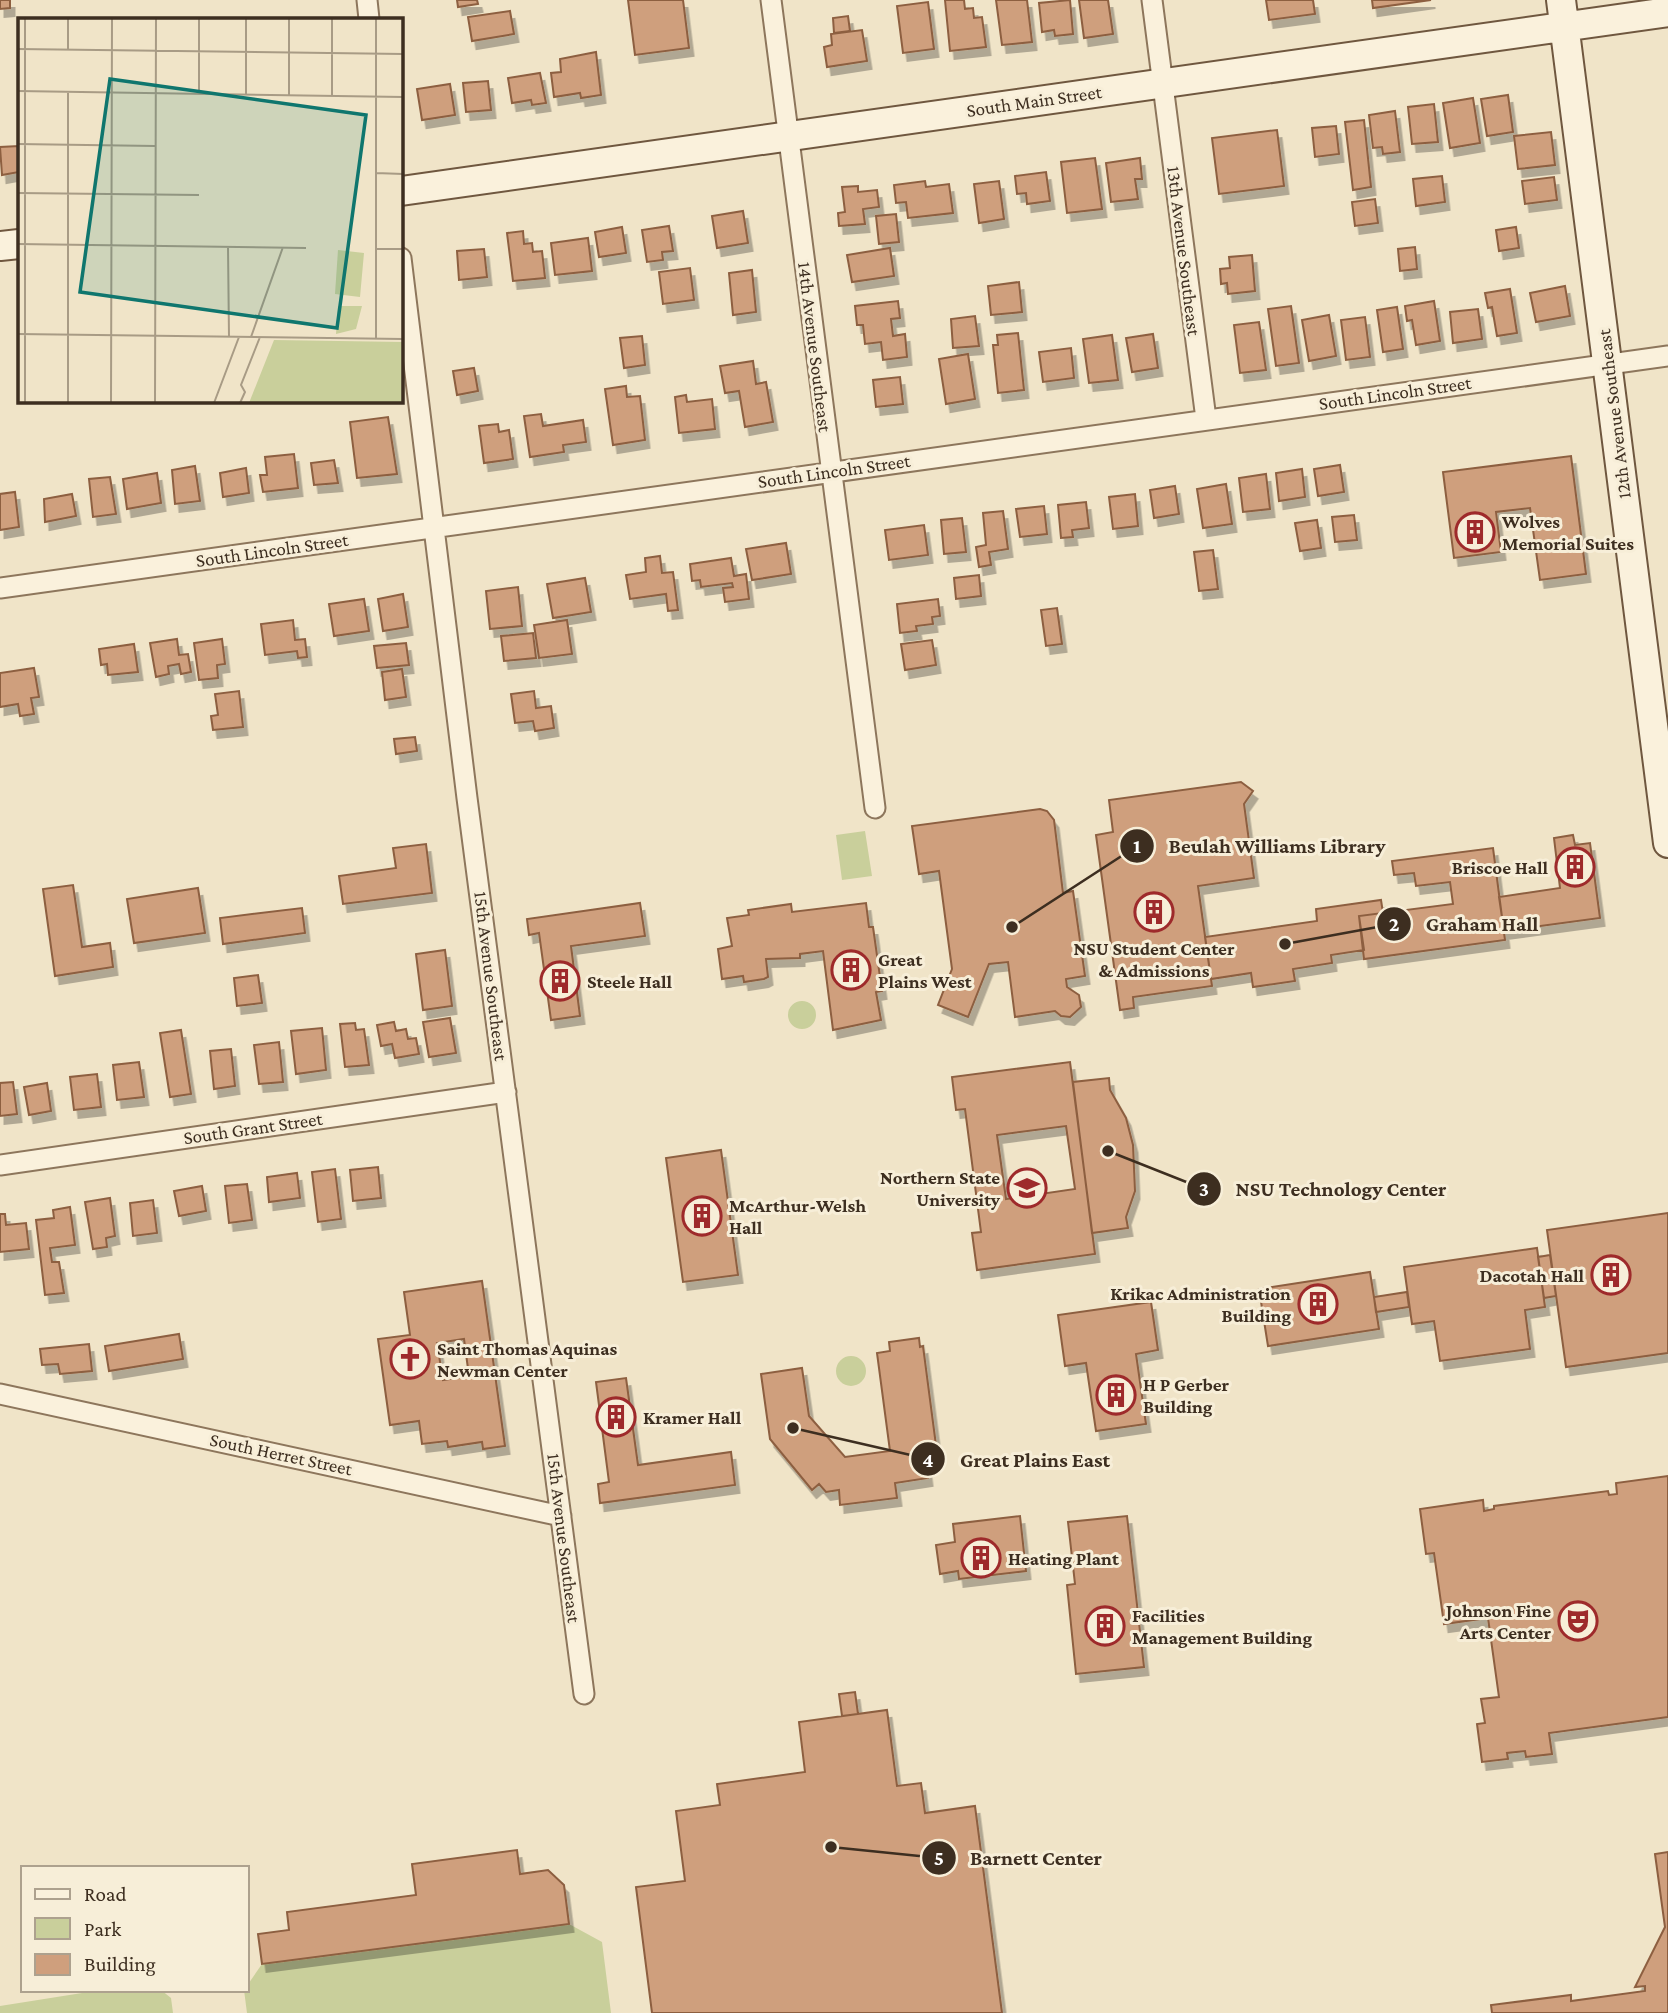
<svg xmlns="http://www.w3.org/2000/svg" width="1668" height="2013" font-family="'Crimson Pro',serif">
<defs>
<filter id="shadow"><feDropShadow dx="4.5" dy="8" stdDeviation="0" flood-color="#0004"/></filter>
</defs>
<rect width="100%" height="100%" fill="#f0e4c8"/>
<path fill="#c9cf9b" d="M865,831l7,45 -30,4 -6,-45z
M788 1015a14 14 0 1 1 28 0a14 14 0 1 1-28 0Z
M836 1371a15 15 0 1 1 30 0a15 15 0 1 1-30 0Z
M569,1924l33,18 9,71h-364l-3,-23 18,-26z
M101,1990h60l10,8 2,15h-173v-7z"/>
<path fill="#cf9f7d" stroke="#8d5f41" stroke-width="2" fill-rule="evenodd" filter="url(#shadow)" d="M0,0h10v8l-10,1z
M457,0h20l1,4 -20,3z
M628,0h55l6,48 -54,7z
M945,0h19l1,9 8,-1 1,10 8,-1 4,30 -36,4z
M996,0h31l5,42 -30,3z
M1070,0l3,34 -18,2 -1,-6 -12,2 -3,-29z
M1079,0h29l5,34 -29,4z
M1266,0h47l2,14 -46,6z
M1372,0h59l-58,8z
M928,2l6,47 -31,4 -6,-47z
M510,11l4,23 -42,7 -4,-24z
M848,16l2,15 -16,2 -1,-15z
M862,30l5,31 -40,6 -3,-20 8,-2 -1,-11z
M596,52l5,43 -20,3 -1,-5 -26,4 -3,-24 10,-1 -1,-13z
M540,73l6,30 -14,2 -1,-5 -19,3 -4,-25z
M488,81l3,29 -25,2 -3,-29z
M450,84l5,31 -33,5 -5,-31z
M1508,95l5,37 -26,4 -6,-37z
M1473,98l7,45 -30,5 -7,-45z
M1434,104l4,38 -26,2 -4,-37z
M1395,111l5,41 -17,2 -1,-7 -9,1 -4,-33z
M1364,120l7,67 -18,3 -8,-68z
M1336,126l3,28 -24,3 -3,-29z
M1277,130l7,56 -65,8 -7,-56z
M1551,132l4,33 -37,4 -4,-33z
M19,146v26l-17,3 -2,-28z
M1095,158l7,51 -35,4 -6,-51z
M1140,158l2,21h-7l3,20 -27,3 -5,-39z
M1046,172l4,29 -23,3 -1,-11 -9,1 -2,-18z
M1442,176l3,26 -29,4 -3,-27z
M1554,177l3,23 -32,4 -3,-23z
M925,181l1,6 23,-3 4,29 -45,5 -2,-16 -10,1 -2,-18z
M999,181l5,38 -25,4 -5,-39z
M858,186v6l19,-2 2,17 -16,2 2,15 -26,2 -1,-13 7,-1 -3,-25z
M1375,199l3,24 -23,3 -3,-24z
M743,211l5,32 -31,5 -5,-32z
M896,214l3,28 -20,2 -3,-28z
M669,226l4,25 -11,1 1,8 -16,2 -5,-32z
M622,227l4,26 -27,4 -4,-25z
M1516,227l3,21 -20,3 -3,-21z
M523,231l1,13 8,-1 1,9 9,-1 3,27 -32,3 -6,-48z
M588,238l4,33 -37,4 -4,-32z
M1415,247l2,22 -17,2 -2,-22z
M890,248l4,28 -42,6 -5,-27z
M484,249l3,28 -28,3 -2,-29z
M1252,255l3,36 -27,3 -1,-11 -6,1 -1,-15 10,-1 -1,-11z
M690,268l4,32 -31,4 -4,-32z
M752,270l4,42 -23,3 -4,-42z
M1019,282l3,30 -31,3 -3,-29z
M1565,286l5,30 -34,6 -6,-29z
M1510,289l7,44 -20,3 -5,-29 -4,1 -3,-15z
M898,301l2,17 -9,1 2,17 12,-2 2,23 -24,3 -2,-18 -16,2 -2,-19h-6l-2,-19z
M1434,301l6,40 -24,4 -4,-25 -5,1 -2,-15z
M1291,306l8,57 -23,3 -8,-57z
M1397,307l6,42 -20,3 -6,-42z
M1478,309l4,30 -29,4 -3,-31z
M1329,315l7,41 -27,5 -7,-41z
M975,316l4,30 -26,2 -2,-29z
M1365,317l5,40 -24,3 -5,-40z
M1259,322l7,48 -26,3 -6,-48z
M1018,333l6,57 -26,3 -5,-48h5l-1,-10z
M1153,334l5,34 -26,4 -6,-34z
M1112,335l6,45 -29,3 -6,-44z
M642,336l3,29 -21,3 -4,-30z
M1071,348l3,30 -31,4 -4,-30z
M968,354l7,45 -29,5 -7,-45z
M753,361l3,23 10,-2 7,40 -28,5 -6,-36 -14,2 -5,-27z
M474,368l4,23 -21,4 -4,-24z
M900,377l3,27 -27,3 -3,-27z
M626,386l1,11 13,-1 5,44 -32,5 -8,-56z
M686,395l1,7 25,-3 3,30 -36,4 -4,-36z
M541,414l2,12 40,-6 3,22 -23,3 1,7 -34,5 -6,-41z
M388,417l9,57 -40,4 -7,-56z
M498,424l1,8 10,-2 4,29 -29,4 -5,-37z
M294,454l4,34 -35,4 -3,-17h7l-2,-18z
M1571,456l15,118 -46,6 -10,-72 -34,4 5,40 -47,6 -11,-86z
M334,460l4,23 -24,2 -3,-22z
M1340,465l4,27 -26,4 -4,-27z
M195,466l5,35 -25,3 -3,-34z
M246,468l3,25 -26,4 -3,-24z
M1302,469l3,28 -26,4 -3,-28z
M157,473l4,30 -34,6 -4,-30z
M1266,474l4,35 -27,3 -4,-34z
M110,477l6,37 -23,3 -4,-38z
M1226,484l6,40 -29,4 -6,-39z
M1175,486l4,28 -25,4 -4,-28z
M15,492l4,35 -19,3v-36z
M72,494l4,22 -31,6 -1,-23z
M1135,494l3,32 -25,3 -4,-32z
M1086,502l3,26 -17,2 1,7 -12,1 -3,-33z
M1044,506l3,28 -27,3 -4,-28z
M1003,511l5,38 -19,3 2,13 -12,2 -3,-20 10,-2 -3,-32z
M1354,515l3,25 -22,2 -3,-25z
M962,518l4,34 -22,2 -3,-34z
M1317,520l4,28 -21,3 -5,-28z
M924,525l4,30 -39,5 -4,-30z
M786,543l5,31 -39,6 -6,-31z
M1213,550l5,39 -19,2 -5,-39z
M660,556l2,17 11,-1 5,38 -10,1 -2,-17 -36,5 -4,-24 20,-3 -1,-14z
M731,558l3,18 12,-2 3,25 -24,3 -2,-14 10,-1 -1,-4 -31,4 -1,-7 -8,1 -2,-17z
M979,575l2,21 -25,3 -2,-21z
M585,578l6,34 -38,6 -6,-34z
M518,587l4,39 -32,3 -4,-38z
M403,594l5,33 -25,4 -5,-32z
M364,599l5,32 -35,5 -5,-32z
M938,599l2,17 -8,1 1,7 -17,2 1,5 -17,2 -3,-29z
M1057,608l5,36 -16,2 -5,-36z
M293,620l2,20 10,-1 2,18 -9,1 -1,-7 -32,4 -4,-31z
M567,620l5,34 -33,4 -5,-33z
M533,633l3,25 -32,3 -3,-25z
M177,639l2,16 9,-1 3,18 -10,2 -2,-10 -11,2 1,8 -13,3 -6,-34z
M222,639l3,25 -8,1 1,13 -19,2 -5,-37z
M932,640l4,25 -31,5 -4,-26z
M406,643l3,22 -32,3 -3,-22z
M134,644l4,28 -30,3 -1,-11 -6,1 -2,-16z
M34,668l5,29 -8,1 3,16 -14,2 -2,-12 -18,3v-34z
M402,669l4,28 -21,3 -3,-28z
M239,691l4,36 -30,3 -2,-14 7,-1 -3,-21z
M534,691l2,17 15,-2 3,22 -19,3 -2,-10 -18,2 -4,-29z
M415,737l2,14 -21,3 -2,-15z
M1241,782l12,9 -9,13 10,74 -56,8 14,100 -79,11 1,11 -14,2 -24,-175 17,-3 -4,-32z
M1040,809l7,2 7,9 9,73 10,-2 12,85 -19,3 1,8 12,8 2,12 -11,10 -9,-1 -6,-5 -40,6 -7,-55 -19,2 -21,53 -30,-12 14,-36 -13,-98 -20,3 -7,-48z
M1573,835l2,10 15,-2 10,75 -96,13 -5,-34 61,-9 -6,-50z
M426,844l6,49 -89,11 -4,-28 57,-8 -3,-20z
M1493,848l12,92 -141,19 -5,-43 94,-12 -3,-22 -34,4 -2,-13 -20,2 -2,-14z
M73,885l9,62 28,-4 3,24 -58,9 -12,-87z
M198,888l7,45 -71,10 -7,-44z
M1381,900l2,13 -24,3 5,34 -33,5 1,8 -39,6 2,12 -42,6 -2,-14 -40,6 -6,-42 112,-16 -1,-12z
M640,903l5,33 -74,10 9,70 -29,4 -12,-87 -10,2 -2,-16z
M866,903l3,24h4l9,64 -6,1 5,28 -48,10 -10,-79 -23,3v4l-34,1 2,18 -4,2 -20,3 -1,-6 -21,3 -4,-30 14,-3 -5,-28 22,-3 -1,-5 43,-6 1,8z
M302,908l3,25 -82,11 -3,-26z
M445,950l7,56 -29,4 -7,-56z
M258,975l4,28 -25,3 -3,-28z
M450,1018l6,35 -27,4 -6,-35z
M394,1022l2,9 10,-2 2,10 8,-1 3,16 -24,4 -3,-14 -11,2 -4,-21z
M355,1023l1,7 8,-1 5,36 -24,2 -5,-43z
M322,1028l4,42 -30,4 -5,-43z
M181,1030l10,64 -21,3 -10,-64z
M279,1042l4,40 -24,2 -5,-39z
M231,1049l4,37 -21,3 -4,-38z
M139,1062l5,35 -27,3 -4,-35z
M1070,1062l25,192 -118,16 -5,-37 9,-1 -16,-123 -9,1 -4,-33zM1066,1126l9,63 -69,10 -9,-64z
M97,1074l4,33 -27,3 -4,-33z
M1109,1078l1,12 16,28 7,27 2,46 -9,26 2,11 -36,5 -19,-151z
M13,1082l4,32 -17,2v-33z
M47,1083l4,28 -22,4 -5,-28z
M721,1150l17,125 -55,7 -17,-124z
M378,1167l3,31 -28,3 -3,-31z
M335,1169l6,50 -23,3 -6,-50z
M297,1173l3,25 -31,4 -2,-25z
M247,1184l5,36 -23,3 -4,-37z
M202,1186l4,25 -27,5 -5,-25z
M110,1198l5,38 -9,2 1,9 -14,2 -8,-47z
M153,1200l4,33 -24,3 -3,-33z
M70,1207l5,38 -25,3 2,14h7l5,31 -19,2 -9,-75 18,-2 -1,-8z
M1668,1213v140l-102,14 -19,-137z
M0,1214h5l1,11 20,-2 3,26 -29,3z
M1537,1248l8,59 -20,3 5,39 -90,12 -6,-40 -22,3 -8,-57z
M1550,1255l6,41 -12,2 -6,-41z
M1370,1272l9,57 -111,17 -9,-57z
M482,1281l23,165 -22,3 -1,-7 -34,5 -1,-6 -25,3 -3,-23 -29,4 -12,-86 32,-4 -6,-43zM464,1339l5,37 -26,4 -6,-37z
M1407,1292l2,15 -33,5 -2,-15z
M1151,1302l7,48 -22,4 10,70 -50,7 -10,-68 -21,3 -7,-51z
M179,1334l4,25 -74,12 -4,-25z
M919,1338l1,9 3,-1 14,107 -12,2 3,23 -33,5 2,15 -57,7 -1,-15 -13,2 -7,-8 -7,6 -42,-51 -9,-65 41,-6 7,48 36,41 45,-6 -13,-98 13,-2 -1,-9z
M89,1344l3,27 -32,3 -2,-10 -16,1 -2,-16z
M626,1378l12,87 93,-13 4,33 -135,18 -2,-19 11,-2 -13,-100z
M1668,1476v241l-119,16 3,21 -26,3 -1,-6 -18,2 1,6 -26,3 -5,-38 8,-1 -4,-24 18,-2 -11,-79 -44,6 -10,-71 -8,1 -6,-45 63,-9 1,11 10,-2v-3l114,-15 1,4 8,-1 -1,-11z
M1020,1516l6,55 -67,8 -1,-8 -18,3 -4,-29 19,-3 -2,-18z
M1127,1516l17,151 -68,7 -9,-89 8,-1 -7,-62z
M855,1692l3,22 -16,2 -3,-22z
M887,1710l10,76 24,-3 4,30 50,-7 27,207h-350l-16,-126 49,-6 -9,-70 44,-6 -3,-21 88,-12 -6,-50z
M517,1850l3,24 28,-4 16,15 5,39 -307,40 -4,-30 31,-4 -2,-18 129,-17 -4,-31z
M1668,1852v161h-176l-1,-8 80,-10v6l74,-10v-5l-10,1 30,-60 -10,-73z"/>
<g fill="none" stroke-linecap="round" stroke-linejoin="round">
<g stroke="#8d765c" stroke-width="23">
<path id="street" d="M367,0l2,19
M771,0l104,808
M1152,0l54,419
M401,258l66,540 117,896
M0,588l1668,-232
M0,1165l506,-73
M0,1394l561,122"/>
</g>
<g stroke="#6f573f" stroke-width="32">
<path id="secondary" d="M1561,0l107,843
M401,191l1267,-179
M0,246l19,-2"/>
</g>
<use href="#street" stroke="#faf1dc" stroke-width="19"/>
<use href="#secondary" stroke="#faf1dc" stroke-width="28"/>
</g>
<defs>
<g id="building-ring" transform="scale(2.0125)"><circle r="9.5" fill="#f7eed8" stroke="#9e2a2b" stroke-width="1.5"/><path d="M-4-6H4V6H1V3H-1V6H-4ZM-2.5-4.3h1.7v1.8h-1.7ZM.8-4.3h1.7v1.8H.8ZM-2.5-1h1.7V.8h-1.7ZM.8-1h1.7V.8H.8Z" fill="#9e2a2b"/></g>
<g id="university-ring" transform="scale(2.0125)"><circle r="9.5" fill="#f7eed8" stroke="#9e2a2b" stroke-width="1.5"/><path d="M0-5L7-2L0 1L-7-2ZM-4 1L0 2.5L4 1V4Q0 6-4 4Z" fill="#9e2a2b"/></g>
<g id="church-ring" transform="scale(2.0125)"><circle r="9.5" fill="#f7eed8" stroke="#9e2a2b" stroke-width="1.5"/><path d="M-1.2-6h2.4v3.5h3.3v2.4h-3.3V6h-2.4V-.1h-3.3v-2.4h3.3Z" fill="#9e2a2b"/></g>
<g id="theatre-ring" transform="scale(2.0125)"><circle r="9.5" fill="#f7eed8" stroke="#9e2a2b" stroke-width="1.5"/><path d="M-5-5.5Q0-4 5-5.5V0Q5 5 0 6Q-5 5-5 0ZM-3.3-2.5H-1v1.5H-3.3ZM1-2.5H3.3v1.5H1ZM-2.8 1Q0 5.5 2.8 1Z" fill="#9e2a2b"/></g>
</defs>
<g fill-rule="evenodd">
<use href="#building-ring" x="1475" y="532"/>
<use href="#building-ring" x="1575" y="867"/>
<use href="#building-ring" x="1154" y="912"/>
<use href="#building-ring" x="851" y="970"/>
<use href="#building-ring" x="560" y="981"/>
<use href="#university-ring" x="1027" y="1188"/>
<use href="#building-ring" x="702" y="1216"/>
<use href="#building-ring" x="1611" y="1275"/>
<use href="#building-ring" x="1318" y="1304"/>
<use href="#church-ring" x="410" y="1359"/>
<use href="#building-ring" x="1116" y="1395"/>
<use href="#building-ring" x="616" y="1417"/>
<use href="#building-ring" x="981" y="1558"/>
<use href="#theatre-ring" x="1578" y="1621"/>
<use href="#building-ring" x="1105" y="1626"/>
</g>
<g text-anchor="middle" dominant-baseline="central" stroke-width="6" stroke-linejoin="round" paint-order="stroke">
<g font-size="19" fill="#3d2e20" stroke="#f7eed8">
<text transform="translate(1034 101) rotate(-8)">South Main Street</text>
<text transform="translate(1184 251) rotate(83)">13th Avenue Southeast</text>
<text transform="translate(815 347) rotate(83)">14th Avenue Southeast</text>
<text transform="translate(1395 393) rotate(-8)">South Lincoln Street</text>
<text transform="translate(1614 414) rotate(-97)">12th Avenue Southeast</text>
<text transform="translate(834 471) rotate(-8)">South Lincoln Street</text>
<text transform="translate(272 550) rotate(-8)">South Lincoln Street</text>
<text transform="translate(491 976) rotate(83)">15th Avenue Southeast</text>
<text transform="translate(253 1128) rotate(-8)">South Grant Street</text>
<text transform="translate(281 1454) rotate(12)">South Herret Street</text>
<text transform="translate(564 1538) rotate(83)">15th Avenue Southeast</text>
</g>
<g font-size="19" font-weight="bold" fill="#3d2e20" stroke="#f7eed8" text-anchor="start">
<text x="1502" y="521">Wolves<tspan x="1502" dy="22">Memorial Suites</tspan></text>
<text x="1548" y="867" text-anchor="end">Briscoe Hall</text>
<text x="1154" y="948" text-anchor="middle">NSU Student Center<tspan x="1154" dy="22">&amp; Admissions</tspan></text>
<text x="878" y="959">Great<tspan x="878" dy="22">Plains West</tspan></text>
<text x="587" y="981">Steele Hall</text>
<text x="1000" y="1177" text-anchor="end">Northern State<tspan x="1000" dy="22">University</tspan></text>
<text x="729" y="1205">McArthur-Welsh<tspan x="729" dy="22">Hall</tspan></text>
<text x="1584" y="1275" text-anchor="end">Dacotah Hall</text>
<text x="1291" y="1293" text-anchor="end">Krikac Administration<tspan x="1291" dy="22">Building</tspan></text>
<text x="437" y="1348">Saint Thomas Aquinas<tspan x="437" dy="22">Newman Center</tspan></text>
<text x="1143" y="1384">H P Gerber<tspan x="1143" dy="22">Building</tspan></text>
<text x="643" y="1417">Kramer Hall</text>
<text x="1008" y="1558">Heating Plant</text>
<text x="1551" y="1610" text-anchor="end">Johnson Fine<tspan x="1551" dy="22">Arts Center</tspan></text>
<text x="1132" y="1615">Facilities<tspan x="1132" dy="22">Management Building</tspan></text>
</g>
</g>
<g transform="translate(18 18)">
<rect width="385" height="385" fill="#f0e4c8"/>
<path d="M320,232l26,3 -4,44 -25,-3zM320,288h24l-6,23 -20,5zM256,322l129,2v61h-154z" fill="#c9cf9b"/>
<path fill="none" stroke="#a89b85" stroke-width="2" d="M181,0v76M271,0v77M314,0v78M358,0v321M0,31l385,5M50,31v-31M0,73l385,6M228,77v-77M0,126l137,2M358,155l27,1M0,175l181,2M0,226l288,4M210,229l1,90M358,231h27M0,316l385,5M233,319l32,-90M7,385v-385M50,385v-311M93,385l1,-385M137,385l1,-385M196,385l25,-66M222,385l5,-11 -4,-7 19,-48"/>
<path fill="#0f766e" fill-opacity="0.15" stroke="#0f766e" stroke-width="3.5" d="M92,61l256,36 -29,213 -257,-36z"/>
<rect width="385" height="385" fill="none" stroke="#3d2e20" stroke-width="3.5"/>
</g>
<path fill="none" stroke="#3d2e20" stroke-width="2.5" d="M1012 927L1137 846M1285 944L1394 924M1108 1151L1204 1189M793 1428L928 1459M831 1847L939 1858"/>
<g fill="#3d2e20" stroke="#f7eed8" stroke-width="2.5">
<circle cx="1012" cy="927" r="7"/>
<circle cx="1285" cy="944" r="7"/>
<circle cx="1108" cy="1151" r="7"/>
<circle cx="793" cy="1428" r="7"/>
<circle cx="831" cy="1847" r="7"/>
<circle cx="1137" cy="846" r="18"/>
<circle cx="1394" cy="924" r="18"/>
<circle cx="1204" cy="1189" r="18"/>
<circle cx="928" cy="1459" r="18"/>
<circle cx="939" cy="1858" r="18"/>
</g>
<g font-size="21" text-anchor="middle" font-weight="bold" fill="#fff">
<text x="1137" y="853">1</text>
<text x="1394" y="931">2</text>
<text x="1204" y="1196">3</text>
<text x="928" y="1467">4</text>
<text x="939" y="1865">5</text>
</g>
<g font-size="21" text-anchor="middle" font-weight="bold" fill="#3d2e20" stroke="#f7eed8" stroke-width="6" stroke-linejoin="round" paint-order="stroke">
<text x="1277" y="853">Beulah Williams Library</text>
<text x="1482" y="931">Graham Hall</text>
<text x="1341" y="1196">NSU Technology Center</text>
<text x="1035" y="1467">Great Plains East</text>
<text x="1036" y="1865">Barnett Center</text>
</g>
<rect x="21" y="1866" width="228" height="126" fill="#f7eed8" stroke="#ada18e" stroke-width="2"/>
<rect x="35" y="1889" width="35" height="10" fill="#faf1dc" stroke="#ada18e" stroke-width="2"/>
<text x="84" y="1901" font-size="21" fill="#3d2e20">Road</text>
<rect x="35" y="1918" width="35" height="21" fill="#c9cf9b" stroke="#ada18e" stroke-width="2"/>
<text x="84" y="1936" font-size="21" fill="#3d2e20">Park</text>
<rect x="35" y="1954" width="35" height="21" fill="#cf9f7d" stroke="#ada18e" stroke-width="2"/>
<text x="84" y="1971" font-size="21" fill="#3d2e20">Building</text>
</svg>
